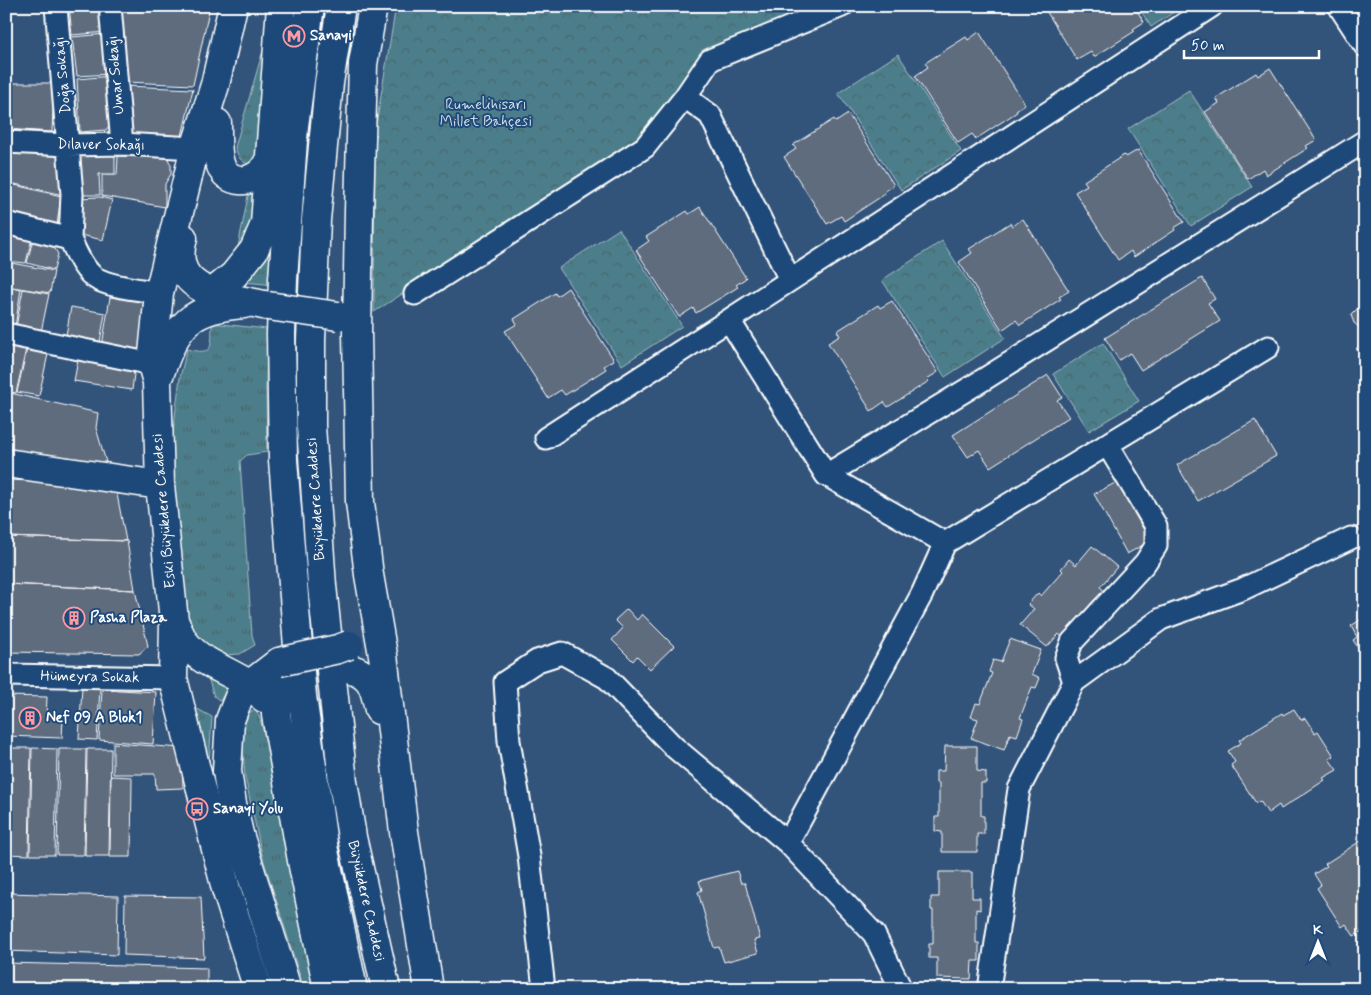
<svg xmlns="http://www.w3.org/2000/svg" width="1371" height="995" font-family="Mynerve,sans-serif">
<defs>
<pattern id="grass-tufts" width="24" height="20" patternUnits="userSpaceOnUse" patternTransform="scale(1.25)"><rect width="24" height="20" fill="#4c7e8a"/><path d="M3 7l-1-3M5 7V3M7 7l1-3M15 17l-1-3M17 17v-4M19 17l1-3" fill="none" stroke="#4c656b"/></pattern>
<pattern id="forest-crowns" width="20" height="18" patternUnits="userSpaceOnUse" patternTransform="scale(1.25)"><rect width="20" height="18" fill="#4c7e8a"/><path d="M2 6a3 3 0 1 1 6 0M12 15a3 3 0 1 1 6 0" fill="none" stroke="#4c656b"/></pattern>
</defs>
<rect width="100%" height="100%" fill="#32547b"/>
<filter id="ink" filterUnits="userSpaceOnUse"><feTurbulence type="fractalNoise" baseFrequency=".02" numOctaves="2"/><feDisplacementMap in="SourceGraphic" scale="10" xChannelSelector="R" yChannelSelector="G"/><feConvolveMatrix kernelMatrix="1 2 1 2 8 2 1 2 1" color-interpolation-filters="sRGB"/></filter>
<g filter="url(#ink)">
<path fill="url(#grass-tufts)" stroke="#a6bec4" d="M268,33l-11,126 -8,5c-9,-2 -11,-8 -14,-17z
M263,189l-3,27 -24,41 13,-66z
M272,238l4,47 -33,-3c16,-14 22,-24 29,-44z
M212,323l55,6 -1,61 1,62 -20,3 -7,6 12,174 3,10 -15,9 -16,1 -14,-6 -12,-10 -12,-14 -11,-66 -4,-110 9,-72 7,-28c28,7 24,-2 25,-26z
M208,678l21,8 -9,15 -6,-5z
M190,705l22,12 -3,47z
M254,709l5,7 8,27 49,246h-12l-42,-134 -17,-78 -3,-40 1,-13 5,-10z"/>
<path fill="url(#forest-crowns)" stroke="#a6bec4" d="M396,6h431l-124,49 -62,86 -267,171 1,-181z
M1138,6h45l-32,21z
M898,54l63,97 -60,39 -63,-97z
M1189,90l63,97 -61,39 -63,-97z
M619,229l63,97 -60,39 -63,-97z
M942,241l63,97 -60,39 -63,-97z
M1103,343l36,58 -50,30 -36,-57z"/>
<path fill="#5f6c7e" stroke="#fff" d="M69,6h35l2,26 -34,3z
M116,6h94l-17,79 -68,-3z
M1043,6h91l10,16 -11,7 2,2 -41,26 -3,-5 -14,8z
M979,32l46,72 -9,6 1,2 -41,27 -4,-5 -14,9 -43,-67 13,-9 -3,-4 41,-26 2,3z
M106,34l4,40 -33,2 -5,-39z
M1270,68l46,72 -10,6 2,2 -42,27 -3,-6 -15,10 -43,-67 14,-9 -3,-5 40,-25 2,3z
M111,76l3,43 -8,11 -26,2 -3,-53z
M6,83h48l-2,49 -46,-3z
M125,86l68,3 -11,47 -52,-1z
M848,114l46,71 -10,7 1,2 -41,27 -3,-5 -14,8 -43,-67 12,-8 -3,-4 41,-26 2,3z
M74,150l41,1v23h-16l1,21h-23z
M1138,150l46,72 -10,6 1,2 -41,27 -3,-6 -13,9 -43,-68 12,-7 -3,-4 40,-26 2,2z
M6,152l53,2 4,41 -57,-13z
M118,156l49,1 4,8v9l-6,10v23l-63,-11v-21h15z
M6,183l55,13 -5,36 -50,-14z
M100,197l12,3 -9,40 -23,-5 -3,-37z
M700,207l46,71 -10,7 2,2 -42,26 -3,-5 -14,9 -43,-67 13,-9 -3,-4 41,-26 2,3z
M1023,219l46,72 -10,6 2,2 -41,26 -4,-5 -14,10 -43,-68 13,-9 -3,-4 41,-26 2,3z
M6,231l26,7 -6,25 -20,-2z
M33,239l19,5 6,10 -4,16 -27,-7z
M6,262l48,9 -4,22 -44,-7z
M1202,278l13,21 -7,4 12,18 -79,49 -11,-17 -11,7 -14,-22z
M6,286l15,3 -6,38 -9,-2z
M568,288l46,72 -10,6 2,3 -41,26 -4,-5 -13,8 -43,-67 12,-7 -3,-5 41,-26 2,3z
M23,289l26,5 -8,38 -25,-5z
M110,297l39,6 -8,50 -39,-7z
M892,301l46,71 -11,7 2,2 -41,26 -4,-5 -13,9 -43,-68 12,-7 -3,-5 41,-26 2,3z
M71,307l34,6 -6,35 -34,-7z
M1358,308l7,2v22l-11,-9 -3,-8z
M1365,339v17l-9,-7z
M6,344l20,5 -10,44 -10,-2z
M27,349l21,5 -9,42 -22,-4z
M78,360l50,7 6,7 -2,16 -58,-9z
M1048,375l14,22 -5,3 12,17 -79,50 -11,-17 -11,7 -15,-22z
M6,392l92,21 -2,15 10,34 -8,8 -92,-20z
M1255,420l21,36 -78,45 -21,-36z
M6,480l109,4 11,57 -120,-4z
M1117,482l33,59 -23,13 -33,-60z
M6,537l121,4 8,49 -129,-6z
M1092,546l25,21 -17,20 6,5 -7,8 -3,-2 -22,25 2,2 -12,14 -5,-5 -12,13 -27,-22 14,-16 -6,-5 10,-11 3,3 22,-25 -2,-2 8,-10 7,6z
M6,584l129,6 13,56 -9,8 -133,-2z
M627,609l10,11 5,-6 32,32 -24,23 -13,-13 -4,5 -21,-21 11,-12 -8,-8z
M1365,614v44l-12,-18 4,-3 -6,-11 12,-8 -2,-2z
M1010,639l31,11 -9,24 8,4 -4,10 -4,-1 -12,31 3,1 -6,17 -7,-2 -6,16 -33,-12 7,-19 -7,-2 5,-14 4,1 12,-31 -3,-1 4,-12 8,2z
M82,687l18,1 -3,52 -18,-1z
M102,689l54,3 -3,52 -54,-4z
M6,696l41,1 -1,20 17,2 -1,19 -56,-2z
M1294,709l7,11 4,-2 10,15 3,-2 16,25 -5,3 8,11 -14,8 2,2 -44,29 -2,-4 -11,8 -8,-12 -4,2 -25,-38 4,-3 -7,-11 13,-8 -2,-3 43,-27 1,2z
M113,743l69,5 1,40 -27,1 -1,-15h-42z
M945,746h32v25l9,1v11h-5v33h3v18h-7v18h-35v-20l-7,-1v-14h4v-34h-3v-12h8z
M6,748h25l-2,107 -23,-1z
M32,748l25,1 -2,106h-25z
M59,749h27l-2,106h-27z
M87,749h24l-2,107h-24z
M111,776l21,1 -1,80h-21z
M1365,838v91l-11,7 -8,-12 -4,3 -25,-39 4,-3 -7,-11 13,-8 -2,-2z
M737,871l4,12h4l15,56 -6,1 4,13 -34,9 -5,-15 -5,1 -16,-56 4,-2 -3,-9z
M939,872h33v26h8v12l-4,-1v34h3v18h-7l-1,18 -34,-1v-20h-8v-14h4v-34h-2v-13h8z
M6,893l112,3 -1,59 -111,-4z
M125,896l76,1 3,61 -80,-3z
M6,963l201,5v21h-201z"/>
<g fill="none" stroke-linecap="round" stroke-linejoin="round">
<g stroke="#fff" stroke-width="25">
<path id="street" d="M56,6l16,188 -2,45
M110,6l12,138
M1339,6l26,40
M685,97l25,18 80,165
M6,142l62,3 54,-1 73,4
M6,223l64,16c6,13 14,33 27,40 18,9 43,10 62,14
M415,294l230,-147 40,-50 25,-37 132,-54
M6,334l146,30
M546,438l183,-118
M826,475l160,-97 379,-237
M945,543l323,-196
M6,675l167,3
M1074,682l-8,-24 6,-16 73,-79 11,-17v-20l-49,-82
M788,843l134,-249 23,-51 -119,-68 -97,-155 483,-314
M544,989l-15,-133 -20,-115 -4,-59 32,-21 25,-8 45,25 67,69 114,96 86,91 27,55
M989,989l30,-200 55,-107 87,-63 82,-30 108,-51"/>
</g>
<g stroke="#fff" stroke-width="31">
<path id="secondary" d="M233,6l-18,79 -20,63 -36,145 -7,71 5,18 3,103 14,136 -1,57 53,211 32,100
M183,238c-16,56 46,59 85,68
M160,373c17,-49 30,-65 84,-69
M6,463l154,22"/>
</g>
<g stroke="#fff" stroke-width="31">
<path id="primary" d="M310,6l-16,120 -11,153 -2,55 2,126 19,236 22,155 29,138
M341,6l-12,77 -13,137 -5,120v86l11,160 21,196 9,55 34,152
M373,6l-10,58 -4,147 -2,122 3,169 9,73 14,80 21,177 25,157
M217,123c0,13 -1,40 8,50 15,15 37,5 44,-13
M212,293l22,-18 20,-25 11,-26 16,-218
M174,621c4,8 7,18 13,24 19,23 59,30 77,53
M279,662l-26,20 -14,15 -9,23 -3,51 5,33 7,30 48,155
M343,667c28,5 31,18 36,43
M295,677c-20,14 -19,14 -19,38l27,151 25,123"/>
</g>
<use href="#street" stroke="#1f4a7a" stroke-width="21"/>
<use href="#secondary" stroke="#1f4a7a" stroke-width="28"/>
<use href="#primary" stroke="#1f4a7a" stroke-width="28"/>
<g stroke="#fff" stroke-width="31" stroke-linecap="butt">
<path id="secondary-bridge" d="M268,306l70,10"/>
</g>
<g stroke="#fff" stroke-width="31" stroke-linecap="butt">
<path id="primary-bridge" d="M279,662l59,-13 11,-4"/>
</g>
<use href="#secondary-bridge" stroke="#1f4a7a" stroke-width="28"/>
<use href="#primary-bridge" stroke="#1f4a7a" stroke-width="28"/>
</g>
</g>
<defs>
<g id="metro-ring" transform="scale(1.125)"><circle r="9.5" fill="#1f4a7a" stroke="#ff9aa2" stroke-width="1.5"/><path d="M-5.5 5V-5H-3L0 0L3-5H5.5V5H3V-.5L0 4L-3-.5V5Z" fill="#ff9aa2"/></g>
<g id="building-ring" transform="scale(1.125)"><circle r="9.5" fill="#1f4a7a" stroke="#ff9aa2" stroke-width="1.5"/><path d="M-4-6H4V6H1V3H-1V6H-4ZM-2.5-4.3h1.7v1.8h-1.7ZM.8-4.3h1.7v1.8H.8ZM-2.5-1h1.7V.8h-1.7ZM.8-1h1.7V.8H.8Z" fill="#ff9aa2"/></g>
<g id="bus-ring" transform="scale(1.125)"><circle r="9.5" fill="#1f4a7a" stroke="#ff9aa2" stroke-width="1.5"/><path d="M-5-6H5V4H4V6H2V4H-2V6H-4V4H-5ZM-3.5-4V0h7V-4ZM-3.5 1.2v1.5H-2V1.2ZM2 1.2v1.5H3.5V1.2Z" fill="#ff9aa2"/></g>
</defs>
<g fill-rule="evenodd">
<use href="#metro-ring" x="294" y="36"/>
<use href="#building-ring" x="74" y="618"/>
<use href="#building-ring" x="30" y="718"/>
<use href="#bus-ring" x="197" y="809"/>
</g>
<g text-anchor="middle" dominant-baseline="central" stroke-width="4" stroke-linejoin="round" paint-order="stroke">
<g font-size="15" font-weight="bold" fill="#fff" stroke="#1f4a7a" text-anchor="start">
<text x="310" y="36">Sanayi</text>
<text x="90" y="618">Pasha Plaza</text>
<text x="46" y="718">Nef 09 A Blok1</text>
<text x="213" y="809">Sanayi Yolu</text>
</g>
<g font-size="15" fill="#fff" stroke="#1f4a7a">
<text transform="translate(63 75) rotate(-95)">Doğa Sokağı</text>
<text transform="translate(116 75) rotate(-95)">Umar Sokağı</text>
<text transform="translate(101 145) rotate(1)">Dilaver Sokağı</text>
<text transform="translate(316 499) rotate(-94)">Büyükdere Caddesi</text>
<text transform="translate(164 511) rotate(-95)">Eski Büyükdere Caddesi</text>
<text transform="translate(90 677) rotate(1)">Hümeyra Sokak</text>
<text transform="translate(366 901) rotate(77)">Büyükdere Caddesi</text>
</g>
<g font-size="15" fill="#d2dfe2" stroke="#1f4a7a">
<text x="486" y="105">Rumelihisarı<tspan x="486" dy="17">Millet Bahçesi</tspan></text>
</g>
</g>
<rect width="1371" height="995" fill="none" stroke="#1f4a7a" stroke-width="25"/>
<rect x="12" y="12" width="1346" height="970" fill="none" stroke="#fff" stroke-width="2" filter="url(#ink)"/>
<g transform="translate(1318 942)" stroke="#1f4a7a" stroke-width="4" paint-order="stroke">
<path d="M0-4L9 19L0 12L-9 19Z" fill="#ffffff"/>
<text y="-8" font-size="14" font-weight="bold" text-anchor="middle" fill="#ffffff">K</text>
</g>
<path d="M1184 50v8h135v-8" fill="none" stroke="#ffffff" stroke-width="2.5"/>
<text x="1191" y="50" font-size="15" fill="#ffffff" stroke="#1f4a7a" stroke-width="4" paint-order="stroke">50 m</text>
</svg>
